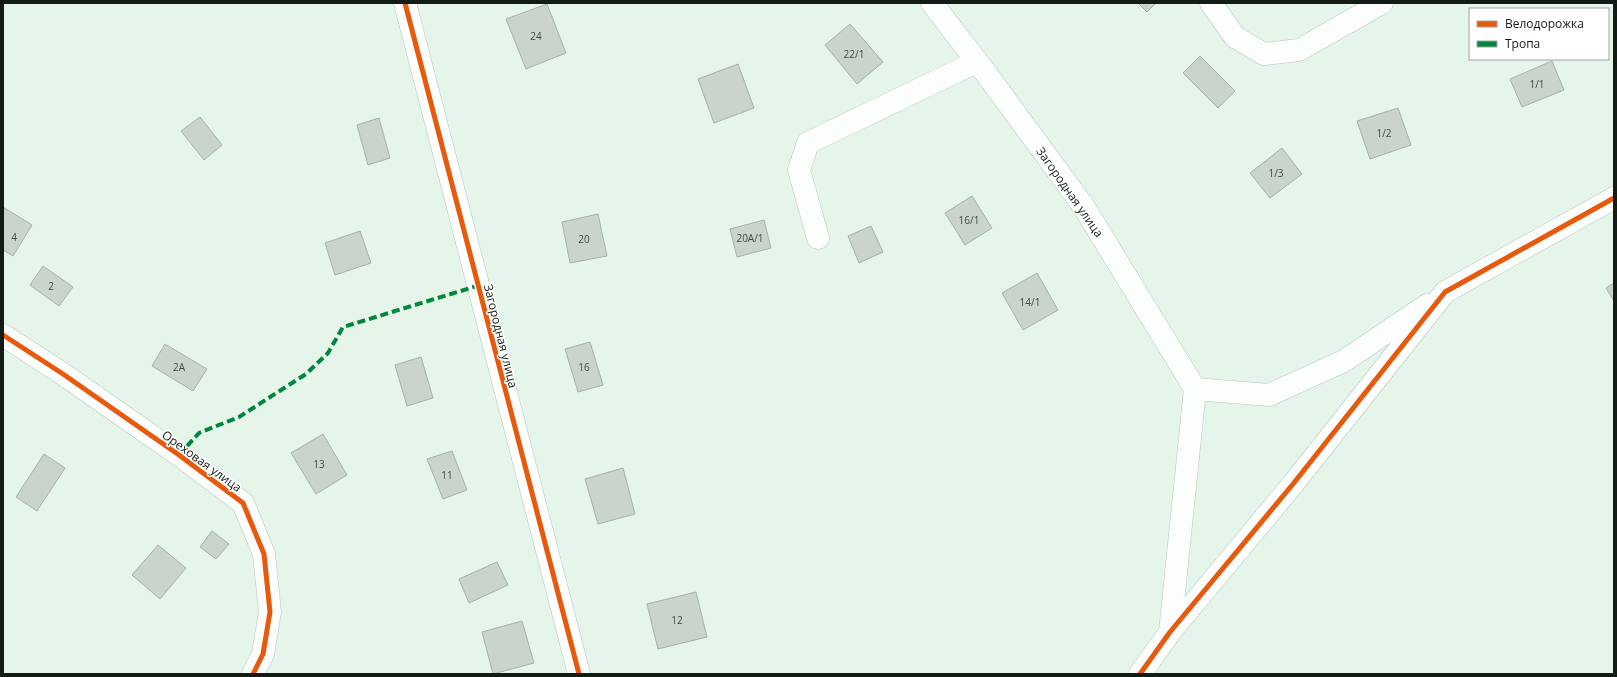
<svg xmlns="http://www.w3.org/2000/svg" width="1617" height="677" font-family="'Open Sans',sans-serif">
<rect width="100%" height="100%" fill="#e6f5ea"/>
<path fill="#c8d4cc" stroke="#a6b1a9" d="M1138,3h18l-9,9z
M547,4l19,49 -40,16 -20,-50z
M850,24l33,38 -26,22 -32,-39z
M1200,56l35,35 -17,17 -35,-35z
M1552,61l12,29 -42,17 -12,-28z
M738,64l16,44 -40,15 -16,-44z
M1398,108l13,37 -41,14 -13,-38z
M200,117l22,28 -18,15 -23,-29z
M379,118l11,40 -22,7 -11,-40z
M1282,148l20,26 -32,24 -20,-25z
M972,196l20,32 -27,17 -20,-32z
M3,207l29,18 -19,31 -10,-6z
M598,214l9,42 -37,7 -8,-41z
M764,220l7,28 -34,9 -7,-28z
M871,226l12,26 -24,11 -11,-27z
M360,231l11,32 -36,12 -10,-32z
M43,266l30,21 -14,19 -29,-21z
M1037,273l21,37 -35,20 -21,-37z
M1614,283v18l-8,-13z
M590,342l13,43 -25,7 -13,-43z
M165,344l42,25 -14,22 -41,-25z
M421,357l12,41 -26,8 -12,-41z
M323,434l24,41 -31,19 -25,-41z
M452,451l15,39 -24,9 -16,-40z
M44,454l21,14 -28,43 -21,-14z
M623,468l12,46 -37,10 -13,-45z
M212,531l17,13 -13,15 -16,-12z
M158,545l28,23 -26,31 -28,-24z
M497,562l11,23 -39,18 -10,-24z
M696,592l11,45 -49,12 -11,-45z
M522,621l12,42 -41,11 -11,-42z"/>
<g fill="none" stroke-linecap="round" stroke-linejoin="round">
<g stroke="#b8c5bc" stroke-width="23">
<path id="minor" d="M405,3l174,671
M932,3l53,69 99,135 111,182
M1211,3l24,34 29,17 35,-4 83,-47
M818,238l-19,-68 9,-27 168,-81
M3,335l60,39 116,81 64,48 21,51 6,58 -7,42 -10,20
M1195,389l74,6 75,-34 83,-56
M1170,632l25,-243
M1140,674l30,-42 123,-148 152,-192 169,-94"/>
</g>
<use href="#minor" stroke="#fbfefc" stroke-width="22"/>
<path stroke="#00873e" stroke-width="4" stroke-dasharray="8 4" stroke-linecap="butt" d="M179,455l20,-22 40,-16 67,-43 22,-21 15,-26 134,-41"/>
<g stroke="#fff" stroke-width="8">
<path id="cycleway" d="M405,3l174,671
M3,335l60,39 116,81 64,48 21,51 6,58 -7,42 -10,20
M1140,674l30,-42 123,-148 152,-192 169,-94"/>
</g>
<use href="#cycleway" stroke="#e8590c" stroke-width="5"/>
</g>
<g text-anchor="middle" dominant-baseline="central" stroke-width="3" stroke-linejoin="round" paint-order="stroke">
<g font-size="10" fill="#404a43">
<text x="536" y="36">24</text>
<text x="854" y="54">22/1</text>
<text x="1537" y="84">1/1</text>
<text x="1384" y="133">1/2</text>
<text x="1276" y="173">1/3</text>
<text x="969" y="220">16/1</text>
<text x="14" y="237">4</text>
<text x="750" y="238">20А/1</text>
<text x="584" y="239">20</text>
<text x="51" y="286">2</text>
<text x="1030" y="302">14/1</text>
<text x="179" y="367">2А</text>
<text x="584" y="367">16</text>
<text x="319" y="464">13</text>
<text x="447" y="475">11</text>
<text x="677" y="620">12</text>
</g>
<g font-size="12" fill="#121c15" stroke="#fff">
<text transform="translate(1070 192) rotate(55)">Загородная улица</text>
<text transform="translate(501 336) rotate(76)">Загородная улица</text>
<text transform="translate(202 461) rotate(36)">Ореховая улица</text>
</g>
</g>
<rect width="1617" height="677" fill="none" stroke="#121c15" stroke-width="8"/>
<rect x="1469" y="8" width="140" height="52" fill="#ffffff" stroke="#a0a4a1"/>
<rect x="1477" y="21" width="20" height="6" fill="#e8590c" stroke="#a0a4a1"/>
<text x="1505" y="28" font-size="12" fill="#121c15">Велодорожка</text>
<rect x="1477" y="41" width="20" height="6" fill="#00873e" stroke="#a0a4a1"/>
<text x="1505" y="48" font-size="12" fill="#121c15">Тропа</text>
</svg>
